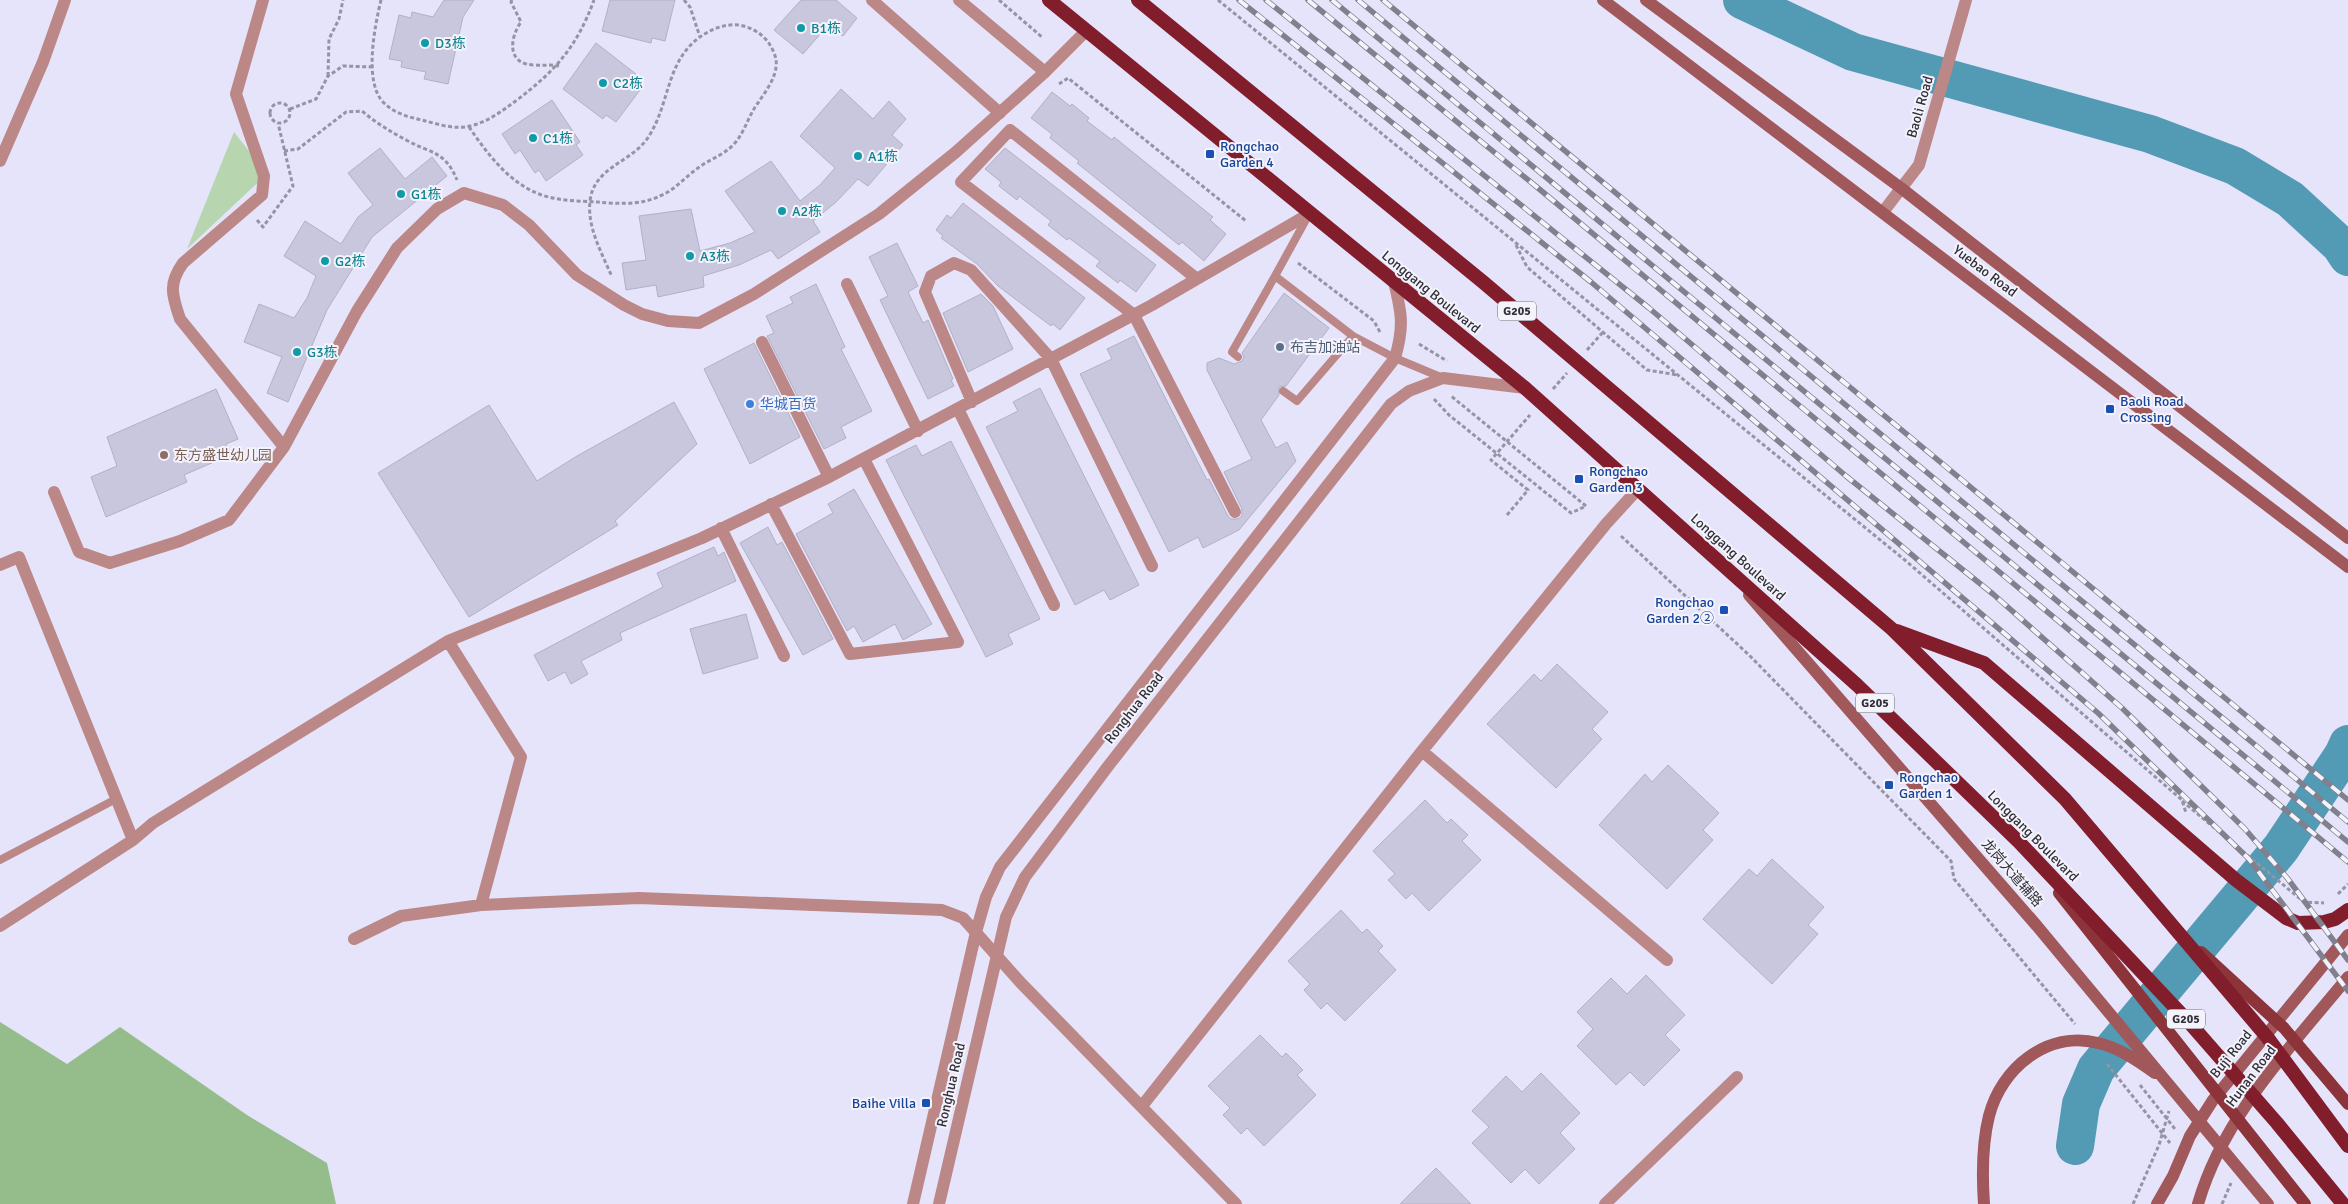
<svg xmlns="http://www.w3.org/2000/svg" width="2348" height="1204" font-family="Signika,'Noto Sans SC',sans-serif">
<rect width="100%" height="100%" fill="#e6e4fb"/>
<path fill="#b7d6af" d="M234,132l33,42 -80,75z"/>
<path fill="#95bd8b" d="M0,1022l67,42 53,-37 127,88 80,48 9,41h-336z"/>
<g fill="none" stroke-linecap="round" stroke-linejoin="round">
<path stroke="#539ab4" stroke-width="38" d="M1742,0l111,52 297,82 85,32 55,33 50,46 8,12
M2075,1146l6,-42 15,-35 185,-221 62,-93 5,-11"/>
</g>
<path fill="#c9c7dd" stroke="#b2b0c5" d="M444,0h30l-11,17 -15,67 -24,-5 2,-7 -25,-5 1,-6 -13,-2 10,-44 12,3 1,-6 21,5z
M610,0h65l-10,41 -13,-3 -1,5 -49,-12z
M801,0h35l21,18 -14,18 -15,-11 -25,29 -29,-24z
M596,43l40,31 -4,4 11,8 -27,36 -10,-7 -3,4 -40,-30z
M841,89l32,30 16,-18 17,18 -14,16 11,10 -35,41 -10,-7 -22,23 -23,19 7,11 -42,27 -7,-9 -32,15 -36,11 1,11 -46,10 -2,-12 -30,5 -4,-27 24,-3 -7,-44 52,-7 9,42 30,-8 25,-11 -30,-41 46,-30 29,40 20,-16 15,-17 -35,-32z
M1052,92l18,14 2,-2 17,14 -2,3 25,19 2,-3 99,80 -3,3 16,14 -22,27 -22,-19 -3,3 -102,-82 2,-2 -29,-23 2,-4 -21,-16z
M552,100l28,42 -4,3 7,10 -37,26 -7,-11 -4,3 -15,-23 -5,4 -13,-20z
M380,148l25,31 27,-22 15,19 -75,61 -45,73 -39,92 -21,-9 15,-36 -38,-15 15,-38 35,14 13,-20 9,-22 -32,-20 21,-35 36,23 17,-27 15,-12 -25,-32z
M1005,148l151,117 -20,27 -16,-12 -2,3 -22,-17 4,-5 -31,-23 -2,2 -19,-15 3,-4 -32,-25 -2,4 -18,-14 2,-4 -16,-13z
M963,203l122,95 -25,32 -7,-6 -2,2 -53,-40 -21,-22 -36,-26 2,-2 -7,-6 11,-15 4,3z
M897,243l21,43 -10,6 15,31 5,-3 25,59 -2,1 3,6 -26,13 -48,-99 8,-4 -19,-39z
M816,284l29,63 -4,2 31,62 -31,16 5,11 -22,11 -57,-113 7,-3 -8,-17 27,-13 -3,-6z
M1284,293l45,35 -43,58 -7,1v8l-18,25 15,28 11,-6 9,19 -57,69 -36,18 -5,-11 -29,15 -89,-178 32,-15 -5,-10 27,-13 73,144 2,-1 19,37 3,3h7l4,-3v-7l-18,-37 28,-13 -45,-89v-7l12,-5 15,6 8,-3 2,-4 -2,-4z
M981,294l12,12 20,43 -45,23 -25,-59z
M754,343l46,94 -50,27 -46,-95z
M1040,388l99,197 -29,15 -6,-10 -29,15 -89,-178 32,-16 -5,-9z
M216,389l22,50 -12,5 4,11 -46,20 3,7 -81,35 -15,-40 26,-11 -10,-29z
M674,402l23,42 -82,77 3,4 -149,92 -91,-144 111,-68 48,76 40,-25z
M951,441l89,178 -32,15 5,10 -27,13 -100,-197 30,-15 6,11z
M854,489l78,135 -29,16 -8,-16 -32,18 -9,-16 -7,5 -51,-97 37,-21 -5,-9z
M768,527l9,18 5,-3 51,97 -30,16 -63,-112z
M714,547l4,9 6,-4 12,29 -116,52 2,7 -41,21 7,13 -17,10 -6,-12 -17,9 -14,-26 129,-68 -6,-14z
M746,614l12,44 -55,16 -13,-45z
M1557,664l51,48 -16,17 10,10 -46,49 -69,-64 47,-50 7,7z
M1668,765l51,48 -16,17 10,10 -46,49 -68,-64 46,-51 7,8z
M1425,800l22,23 4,-4 17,16 -6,6 19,19 -52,51 -17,-18 -6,6 -18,-19 7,-6 -22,-23z
M1772,859l52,48 -16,18 10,9 -46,50 -69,-65 46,-50 8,7z
M1341,910l21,23 5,-4 16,17 -5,5 18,19 -51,51 -18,-18 -6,6 -17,-19 6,-6 -22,-23z
M1646,975l39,40 -20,20 15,15 -36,36 -14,-14 -14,13 -39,-39 16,-17 -16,-17 34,-34 16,16z
M1260,1035l22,22 4,-4 17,17 -6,5 19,20 -52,51 -17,-18 -6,6 -18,-19 7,-7 -22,-22z
M1541,1073l39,40 -20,20 15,16 -36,35 -14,-15 -14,14 -39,-40 17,-16 -17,-16 34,-35 16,16z
M1436,1168l35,36h-71z"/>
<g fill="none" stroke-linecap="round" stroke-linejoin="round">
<path stroke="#9594a4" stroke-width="3" stroke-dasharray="4 2.5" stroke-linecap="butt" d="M381,0c-6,25 -18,83 3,103 10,10 24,14 38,17 15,4 33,10 48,6 18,-4 32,-15 47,-26 38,-29 60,-53 77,-100
M512,0l-1,2 10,20c-12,17 -14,43 14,43 8,1 15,-1 24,1
M684,0l6,7 10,30
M999,0l44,38
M1218,0l688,561 276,239 4,13
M328,76l1,-37 10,-20 4,-19
M1059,84l9,-6 178,143
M270 113a10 10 0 1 1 20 0a10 10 0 1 1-20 0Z
M290,109l26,-10 12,-23 15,-10 30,1
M469,127c18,26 39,55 70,67 18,7 40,7 59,8 20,2 44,3 62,-6 15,-6 25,-19 38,-28 12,-9 26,-13 36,-24 11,-12 14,-28 24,-41 9,-14 24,-32 16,-50 -6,-16 -19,-25 -35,-28 -11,-1 -22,2 -31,7 -44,24 -36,71 -61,107 -17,24 -53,28 -57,62 -3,27 12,52 22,76
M284,151l14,-2 48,-37 16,-1c14,12 29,21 46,30 24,13 37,10 49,39
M257,220l6,7 30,-41 -15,-63
M1516,245l11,22 120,103 31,5
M1298,263l76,58 7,13
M1419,344l28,17
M1587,350l16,-18
M1553,389l14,-16
M1434,399l15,16 122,98 15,-7 -135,-110
M1507,515l21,-25 -37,-30 39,-45
M1621,536l128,119 202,206 3,18 121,145
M2182,801l122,101 20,1
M2338,894l10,-10
M2107,1064l63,79
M2140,1085l35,44
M2133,1204l26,-59 10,-34
M2222,1204l9,-21"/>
<path stroke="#bb8787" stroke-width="8" d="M1308,216l-33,60 78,60 42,22 48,20
M1238,357l-6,-5 43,-76
M1283,391l14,10 56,-65
M0,860l116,-61"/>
<path stroke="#bb8787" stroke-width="12" d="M959,0l86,72"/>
<path stroke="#bb8787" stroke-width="12" d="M263,0l-27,94 28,82 -2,19 -79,68c-15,21 -11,32 -3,56l104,128
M872,0l128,113
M0,161l43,-99 22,-62
M1197,279l-187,-149 -49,52 173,133 101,197
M847,284l71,147
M762,342l67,135
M972,402l-47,-110 6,-16 23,-13 17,7 80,89 101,207
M958,409l96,196
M54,492l25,60 31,11 70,-22 49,-21 55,-73 73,-136 40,-63 40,-39 27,-16 39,12 26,20 48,50 47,30 18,9 26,7 31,2 55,-29 125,-80 77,-62 89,-80 41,-41
M771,504l79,150 108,-12 -94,-183
M721,528l63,128
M0,565l19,-8 114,283
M448,641l73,116 -40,148
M1422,751l245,209
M0,926l133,-86 20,-17 295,-182 254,-103 127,-61 323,-172 157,-91
M354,939l47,-23 80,-11 158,-7 303,12 21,8 58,65 215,221
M1142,1106l280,-355 184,-227 31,-34
M1605,1204l132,-127"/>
<path stroke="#bb8787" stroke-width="12" d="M1883,212l36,-47 47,-165
M913,1204l63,-272 10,-35 14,-30 395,-509c9,-31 7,-44 -1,-76
M939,1204l67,-287 19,-40 84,-112 282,-361 18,-13 34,-13 82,10"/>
<path stroke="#a1585a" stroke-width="12" d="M1603,0l745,567
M1646,0l255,188 447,350
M1749,595l288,331 231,278
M1984,1204c-2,-29 -2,-60 5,-88 12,-48 59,-86 109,-73 22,5 40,18 57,30
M2157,1204l16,-28 17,-40 23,-36 135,-165
M2198,1204c25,-88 93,-157 150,-227"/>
<path stroke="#8c343a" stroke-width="12" d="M2059,893l246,311
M2201,952l83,76 64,76"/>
<path stroke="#821e2c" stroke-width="14" d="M1049,0l476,388 332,297 162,157 168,178 90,103 66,81
M1138,0l345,282 409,347 173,170 202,238 81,109
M1897,631l87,32 252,217 50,38 12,5 26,-1 11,-3 13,-9"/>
<g stroke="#81808e" stroke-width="5.5">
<path id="rail" d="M1239,0l352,282 507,431 151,146 99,132
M1266,0l383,308 197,168 147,118 129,114 123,121 43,50 60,81
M1308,0l230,188 810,674
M1332,0l1016,842
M1358,0l990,822
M1383,0l965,800"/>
</g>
<use href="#rail" stroke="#f4f3fc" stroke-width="4" stroke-dasharray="11" stroke-linecap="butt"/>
</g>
<g fill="#0f9aa8" stroke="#f4f3fc" stroke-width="2">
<circle cx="801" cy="28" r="5"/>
<circle cx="425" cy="43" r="5"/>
<circle cx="603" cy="83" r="5"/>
<circle cx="533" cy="138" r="5"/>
<circle cx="858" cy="156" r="5"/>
<circle cx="401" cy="194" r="5"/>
<circle cx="782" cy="211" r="5"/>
<circle cx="690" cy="256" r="5"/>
<circle cx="325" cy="261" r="5"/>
<circle cx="297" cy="352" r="5"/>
</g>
<g fill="#1a4fb4" stroke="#f4f3fc" stroke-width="2">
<rect x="1205" y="149" width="10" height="10" rx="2.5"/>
<rect x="2105" y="404" width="10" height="10" rx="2.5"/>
<rect x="1574" y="474" width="10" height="10" rx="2.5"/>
<rect x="1719" y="605" width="10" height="10" rx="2.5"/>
<rect x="1884" y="780" width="10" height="10" rx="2.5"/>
<rect x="921" y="1098" width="10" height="10" rx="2.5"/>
</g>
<circle fill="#5c6f8a" stroke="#f4f3fc" stroke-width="2" cx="1280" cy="347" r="5"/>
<circle fill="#3f7fe0" stroke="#f4f3fc" stroke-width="2" cx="750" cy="404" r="5"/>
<circle fill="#8d6e63" stroke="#f4f3fc" stroke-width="2" cx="164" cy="455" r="5"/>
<g text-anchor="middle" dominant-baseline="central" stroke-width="4" stroke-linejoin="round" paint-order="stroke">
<g fill="#f4f3fc" stroke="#6c6a73" stroke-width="1">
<rect x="1498" y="301.5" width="38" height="19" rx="4"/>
<rect x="1856" y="693.5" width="38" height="19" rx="4"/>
<rect x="2167" y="1009.5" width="38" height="19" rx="4"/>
</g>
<g font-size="12" font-weight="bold" fill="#313038">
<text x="1517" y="311">G205</text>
<text x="1875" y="703">G205</text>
<text x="2186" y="1019">G205</text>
</g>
<g font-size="14" fill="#0d838f" stroke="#f4f3fc" text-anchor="start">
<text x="811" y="28">B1栋</text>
<text x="435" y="43">D3栋</text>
<text x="613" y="83">C2栋</text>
<text x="543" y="138">C1栋</text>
<text x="868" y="156">A1栋</text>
<text x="411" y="194">G1栋</text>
<text x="792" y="211">A2栋</text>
<text x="700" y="256">A3栋</text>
<text x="335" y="261">G2栋</text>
<text x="307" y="352">G3栋</text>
</g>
<g font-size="14" fill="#313038" stroke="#f4f3fc">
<text transform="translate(1920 107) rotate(-74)">Baoli Road</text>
<text transform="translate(1985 271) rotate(37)">Yuebao Road</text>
<text transform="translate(1431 292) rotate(39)">Longgang Boulevard</text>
<text transform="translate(1738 557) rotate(42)">Longgang Boulevard</text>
<text transform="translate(1134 708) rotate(-52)">Ronghua Road</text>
<text transform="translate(2033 836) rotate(45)">Longgang Boulevard</text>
<text transform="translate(2012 873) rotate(49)">龙岗大道辅路</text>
<text transform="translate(2231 1054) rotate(-51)">Buji Road</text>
<text transform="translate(2251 1076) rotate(-53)">Hunan Road</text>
<text transform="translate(951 1085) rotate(-77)">Ronghua Road</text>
</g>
<g font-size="14" fill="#164399" stroke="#f4f3fc" text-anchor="start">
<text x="1220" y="146">Rongchao<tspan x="1220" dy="16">Garden 4</tspan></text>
<text x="2120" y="401">Baoli Road<tspan x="2120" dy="16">Crossing</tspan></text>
<text x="1589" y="471">Rongchao<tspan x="1589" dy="16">Garden 3</tspan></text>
<text x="1714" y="602" text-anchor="end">Rongchao<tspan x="1714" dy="16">Garden 2②</tspan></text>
<text x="1899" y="777">Rongchao<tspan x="1899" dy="16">Garden 1</tspan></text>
<text x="916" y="1103" text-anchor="end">Baihe Villa</text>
</g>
<g font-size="14" fill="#4e5e75" stroke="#f4f3fc" text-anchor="start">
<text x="1290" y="347">布吉加油站</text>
</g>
<g font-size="14" fill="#366cbe" stroke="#f4f3fc" text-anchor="start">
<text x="760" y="404">华城百货</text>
</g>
<g font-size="14" fill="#785e54" stroke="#f4f3fc" text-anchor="start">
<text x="174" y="455">东方盛世幼儿园</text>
</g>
</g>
</svg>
